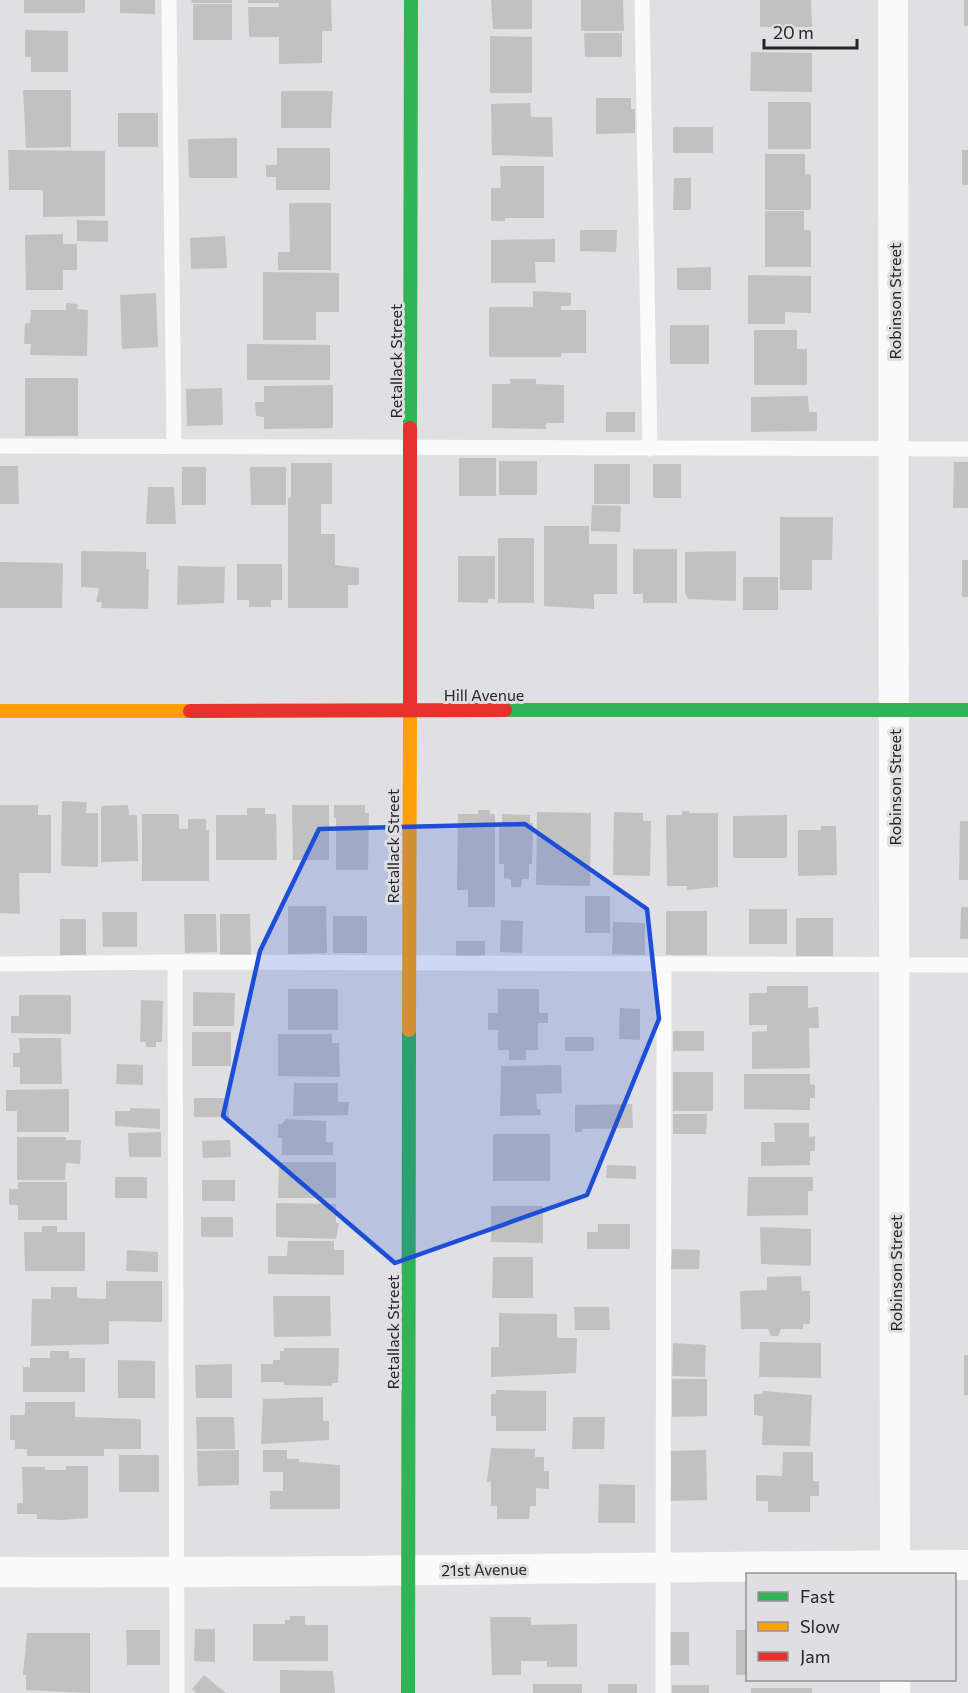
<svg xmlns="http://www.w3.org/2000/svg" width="968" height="1693" font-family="Commissioner,sans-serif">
<rect width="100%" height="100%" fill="#e0dfe1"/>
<path fill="#c1c1c2" d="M24,0h61v13h-61z
M120,0h35v14l-35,-1z
M192,0h40v3h-41z
M248,0h83l1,31h-10v32l-43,1v-27h-30l-1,-30h31v-4h-31z
M491,0h41v29h-39z
M581,0h42l1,31h-43z
M760,0h51l1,27h-52z
M964,0h4v26h-4z
M193,4h39v36h-39z
M25,30l43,1v41h-37v-15h-6z
M584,33h38v24h-37z
M490,36l42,1v56h-42z
M751,52l61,1v39l-62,-1z
M23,90h48v57l-45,1z
M281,91h52l-2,37h-50z
M596,98h35v11h4v24l-39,1z
M768,102h43v47h-43z
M530,103l1,14h21l1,40 -61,-2 -1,-51z
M118,113h40v34h-40z
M673,127h40v26h-40z
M237,138v40h-48l-1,-39z
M277,148h53v42h-54v-13h-10v-12h11z
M8,150l97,1v65l-62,1v-27h-34z
M962,150h6v35h-6z
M765,154h40v20h6v36h-46z
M500,166h44v52h-39v3h-14v-33h10z
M674,178h17v32h-18z
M289,203h42v67h-53v-18h12z
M765,211h39v19h7v37h-46z
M77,220l31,1v21l-31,-1z
M580,230h37l-1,22 -36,-1z
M63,234v10h14v26h-14v20h-37l-1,-55z
M225,236l2,32 -36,1 -1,-31z
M555,239v23h-20l1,21h-45v-43z
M711,267v23h-34v-22z
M263,272l76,1v39h-23v28h-53z
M748,275l63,1v37l-26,-1v12h-37z
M533,291l38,2v13h-10v4h25v43h-25v4h-72v-50h44z
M156,293l2,54 -36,2 -2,-54z
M66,303l12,1 -1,5 11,1 -1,46 -57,-1 1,-11h-7l1,-21h5l1,-13h35z
M670,325h39v39h-39z
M754,330h43v19h10v36h-53z
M247,344l83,1v35h-83z
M25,378h53v58h-53z
M510,379h26v5l28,1v38h-18v6l-54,-1v-44h18z
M333,385v43l-69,1v-12l-8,-1 -1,-14h9v-16z
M222,388l1,37 -36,1 -1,-37z
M808,396l1,16h8v19l-66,1v-35z
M606,412h29v20h-29z
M459,458h37v38h-37z
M499,461h38v34h-38z
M954,462h14v46h-15z
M291,463h41v41h-11v30h14v31l24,3v17h-11v23h-60v-110h3z
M594,464h36v40h-36z
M653,464h28v34h-28z
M0,466h18l1,38h-19z
M182,467h24v38h-24z
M250,467h36v38h-35z
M148,487h26l2,37h-30z
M592,505l29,1 -1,26 -29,-1z
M780,517h53l-1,43h-20v30h-32z
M544,526h45v18h28v50h-23v15l-50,-3z
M498,538h36v65h-36z
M633,549h44v54h-34v-9h-10z
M81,551l65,1v17h3l-1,40 -47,-1 1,-6h-6l3,-14 -18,-1z
M736,551v50l-48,-2 -3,-6v-41z
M458,556h37v43h-7v4l-30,-1z
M962,560h6v37h-6z
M0,562l63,1 -1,45h-62z
M237,564h45v36h-11v7h-22v-7h-12z
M178,566l47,1 -1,36 -47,2z
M743,577h35v33h-35z
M62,801l25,1 -1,11h12v54l-37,-1z
M0,805h38v10h13v58h-32l1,41 -20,-1z
M128,805l1,10h8l1,46 -37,1v-56z
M292,805h37v55h-36z
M334,805h31v8h4l-1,57h-32v-52h-2z
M247,808h18v6h11l1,46h-61v-45h31z
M478,810h12v4h5v93h-27v-17h-11l1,-76h20z
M682,811h7v2h29v74l-31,3v-4h-20l-1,-71h16z
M537,812l54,1 -1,73 -54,-1z
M614,812l29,1v8h8l-1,55 -37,-1z
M142,814h37v15h9v-10h18v11h3v51h-67z
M502,814l28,1v8h3l-1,41h-3v15h-7l-1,8h-10v-8l-7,-1v-14h-5v-41h3z
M787,815v43h-54v-42z
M960,821h8v59h-9z
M821,826h15l1,49 -39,1v-46h23z
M585,896h25v37h-25z
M288,906h38l1,47 -39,1z
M961,907h7v32h-8z
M749,909h38v35h-38z
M666,911h41v44h-41z
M102,912h35v35h-34z
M184,914h32l1,38 -32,1z
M220,914h30l1,42h-31z
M333,916h34v37h-34z
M796,918h37v38h-37z
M60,919h26v36h-26z
M501,920l22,1 -1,32 -22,-1z
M613,922l32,1v32l-33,-1z
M456,941h29v17l-29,1z
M767,986h41v22l10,-1 1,21h-10l1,40 -58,1v-37l15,-1v-6h-18v-32h18z
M288,989h50v41h-50z
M498,989h41v24h9v10h-10v27h-12v10h-17v-10h-11v-20h-10v-17h10z
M193,992l42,1 -1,33h-41z
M19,995h52v39l-60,-1v-17h8z
M141,1000l22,1 -1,41h-6v5h-10v-5h-6z
M620,1008l20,1v31l-21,-1z
M673,1031h31v20h-31z
M192,1032h39v34h-39z
M278,1034h54v9h7l1,34 -62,-1z
M565,1037h29v14h-29z
M19,1038h42l1,46h-42v-17h-7v-14h7z
M117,1064l26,1v20l-27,-1z
M561,1065l1,28 -26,1 1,15h3l1,6 -41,1 1,-50z
M673,1072h40v39h-40z
M744,1074h66v10l5,1v13h-5v12l-66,-1z
M294,1083h44v19h11l-1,13 -55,1z
M69,1089v43h-52v-21h-11v-21z
M194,1098h35v19h-35z
M632,1104l1,24 -51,1 1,3h-8v-27z
M130,1108l30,1v20l-45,-3v-15h15z
M673,1114h34l-1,20h-33z
M286,1119l40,2v21h7v13h-51v-17h-4v-14h4z
M774,1123h35v14l6,-1v15h-5v14l-49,1v-24h14z
M161,1132v25h-32l-1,-24z
M493,1134h57v47h-57z
M17,1137h49v3h15l-1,24 -14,-1 -1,17h-48z
M230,1140l1,17 -28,1 -1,-17z
M279,1162h57v36h-58z
M607,1165l29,1v13l-30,-1z
M115,1177h32v21h-32z
M748,1177h65v14h-5v24l-61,1z
M202,1180h33v21h-33z
M18,1182h49v38h-49v-15h-9v-16h9z
M276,1203l60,1v19h3l-3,16 -60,-2z
M491,1206h52v37l-52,-1z
M201,1217h32v20h-32z
M598,1224h32v25h-43v-17h11z
M42,1226h15v6h28v39h-60l-1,-39h18z
M760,1227l51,2v37l-50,-2z
M288,1241h46v9h10v25l-76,-1v-18h19z
M672,1249l28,1 -1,19h-28z
M127,1250l31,2v20l-32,-1z
M493,1257h40v41h-41z
M801,1276l1,15h8v33h-7v5h-22l-3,7h-7l-3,-7h-27l-1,-38 27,-1v-13z
M106,1281h56v41l-53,-1v23l-78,2 1,-47h19v-12h26v11l29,1z
M273,1296h57l1,40 -57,1z
M574,1307h35l1,23h-35z
M499,1313l58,1v24h20l-1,35 -85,4v-30h8z
M760,1342l61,1v35l-62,-1z
M673,1343l33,2 -1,32 -33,-1z
M284,1348h55l-1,35h-6v3l-48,-1v-3h-23v-18h12v-4h7v-9h4z
M50,1351h19v7h16v34h-62v-25h7v-9h20z
M964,1355h4v40h-4z
M118,1360l37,1v37h-37z
M232,1364v34h-36l-1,-33z
M672,1379h35v37l-35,1z
M496,1390l50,1v40h-50v-15h-5v-22h5z
M763,1391l49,4 -2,51 -48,-1 1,-29 -9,-1v-21h9z
M323,1397v24h6v19l-68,4 2,-45z
M25,1402h50v15l66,2v30h-37v7h-77v-7h-12v-9h-5v-25h15z
M196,1417h38l1,32h-38z
M573,1417h32l-1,32h-32z
M491,1448l44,1v8h9v14h5v18l-13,-1v18h-6l-1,13h-32v-13h-6v-24h-4z
M239,1450v35l-41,1 -1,-35z
M263,1450h24v9h12v3l41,3v44h-70v-18h13v-19h-20z
M706,1450l1,50 -39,1v-50z
M783,1452h30v29h6v15h-9v16h-42v-11h-12v-26l26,1z
M119,1455h40v37h-40z
M66,1466h22v52l-28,2 -23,-1v-5h-20v-11h6l-1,-36h23v3h21z
M599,1484l36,1v38h-37z
M290,1616h15v9h23v36h-75v-37h32v-4h5z
M490,1617h41v8l46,-1v43h-30v-6h-26v14h-29z
M195,1629h20v33l-21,-1z
M126,1630h34v35h-33z
M736,1630h12v45h-12z
M667,1632h22v33h-22z
M27,1633h63v60l-64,-3v-15h-3z
M280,1670l53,1 2,22h-55z
M204,1675l22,18h-30l-4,-4z
M533,1684h49v9h-49z
M608,1684h29v9h-29z
M672,1685h37v8h-37z
M751,1688h61v5h-61z"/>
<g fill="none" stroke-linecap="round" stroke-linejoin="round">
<path stroke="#fafafa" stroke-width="15" d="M169,0l5,447
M642,0l8,449
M0,446l968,3
M175,962l2,731
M0,964l175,-2 793,3
M663,1693l1,-727"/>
<path stroke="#fafafa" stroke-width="30" d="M893,0l2,1574
M0,1572c323,2 645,-6 968,-7
M895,1680v13"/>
<path stroke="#30b455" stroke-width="14" d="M410,428l1,-428
M505,710h463
M408,1693l1,-663"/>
<path stroke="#ff9f0a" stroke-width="14" d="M0,711h190
M409,1030l1,-325"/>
<path stroke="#e5322d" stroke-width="14" d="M410,705v-277
M190,711l315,-1"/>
</g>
<path fill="#1d4ed8" fill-opacity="0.2" stroke="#1d4ed8" stroke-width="4.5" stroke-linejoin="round" d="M525,824l122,85 12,110 -72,176 -192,68 -172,-147 37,-165 59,-122z"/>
<g text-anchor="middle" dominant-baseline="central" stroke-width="6" stroke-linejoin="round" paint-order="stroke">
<g font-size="16" fill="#262627" stroke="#dfdee2">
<text transform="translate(894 301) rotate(-90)">Robinson Street</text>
<text transform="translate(395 361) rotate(-90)">Retallack Street</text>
<text x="484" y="694">Hill Avenue</text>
<text transform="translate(894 787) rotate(-90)">Robinson Street</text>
<text transform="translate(392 846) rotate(-90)">Retallack Street</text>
<text transform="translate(895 1273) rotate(-90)">Robinson Street</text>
<text transform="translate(392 1332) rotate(-90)">Retallack Street</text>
<text transform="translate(484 1569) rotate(-1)">21st Avenue</text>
</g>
</g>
<rect x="746" y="1573" width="210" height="108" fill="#dfdee2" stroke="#959497" stroke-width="1.5"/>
<rect x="758" y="1592" width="30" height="9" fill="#30b455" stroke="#959497" stroke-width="1.5"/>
<text x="800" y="1603" font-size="18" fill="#262627">Fast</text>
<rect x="758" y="1622" width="30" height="9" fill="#ff9f0a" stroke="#959497" stroke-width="1.5"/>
<text x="800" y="1633" font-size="18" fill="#262627">Slow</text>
<rect x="758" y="1652" width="30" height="9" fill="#e5322d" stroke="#959497" stroke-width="1.5"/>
<text x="800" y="1663" font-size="18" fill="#262627">Jam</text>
<path d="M764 39v9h93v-9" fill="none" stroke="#262627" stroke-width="3"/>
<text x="773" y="39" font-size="18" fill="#262627" stroke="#dfdee2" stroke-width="4.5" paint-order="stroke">20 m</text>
</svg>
